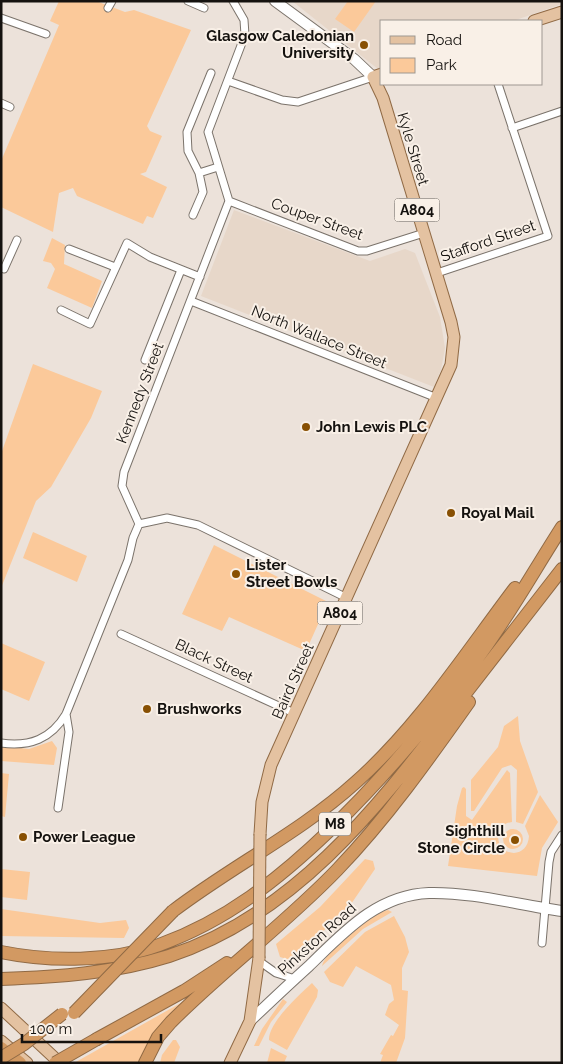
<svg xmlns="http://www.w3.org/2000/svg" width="563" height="1064" font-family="Raleway,sans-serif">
<rect width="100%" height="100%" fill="#ece2da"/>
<path fill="#e7d7c9" d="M292,1h270v3l-49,17h-131v47l-4,1z
M234,210l136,51 35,-12 10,4 25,64 5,31 -4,22 -7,17 -233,-91z"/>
<path fill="#fbc99a" d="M59,1h37l29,11 9,-2 57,20 -44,96 3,5 12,5 -16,36 -6,2 27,13 -14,31 -6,-2 -4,8 -66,-28 -4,-8 -14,5 -6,39 -52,-25v-46l58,-136 -9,-4z
M348,1h28l-22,31 -19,-13z
M52,238l13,7 -1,19 38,17 -10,27 -45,-20 8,-19 -4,-6 -8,-2z
M33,364l69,27 -11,27 -40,69 -15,14 -35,87v-134z
M33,532l54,24 -10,26 -54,-24z
M214,545l114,57 -22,49 -77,-34 -7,14 -40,-17z
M1,643l44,19 -16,39 -28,-12z
M518,716l2,25 18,51 -15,32 -7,-2 1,-52 -6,-5 -9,3 -28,43h-3v-31l27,-33 6,-21z
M52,741l5,7 -3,17 -53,-4v-15l28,3z
M507,770l3,3 2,49c-14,2 -17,13 -11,26 13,10 27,4 28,-12l-4,-10 15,-31 18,27 -16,26 -5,28 -89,-10 9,-60 5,-18 2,-1 2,2v27l6,4z
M1,773l8,1 -4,43 -4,-1z
M503 839a10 10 0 1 1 20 0a10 10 0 1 1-20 0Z
M365,859l8,2 2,8 -26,38 -52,49 -7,4 -10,-3 -4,-13 44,-37z
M1,869l29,3 -3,28 -26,-3z
M1,909l99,14 26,-3 3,8 -5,10 -123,-2z
M388,910l4,2 -29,17 -41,37c4,-17 49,-52 66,-56z
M394,916l11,21 4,15 -7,16v22l6,1 -3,47 -9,25h-16l3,-8 -3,-1 11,-19 2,1 6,-11 -14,-10 4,-11 5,-4 -3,-15 -35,-19 -13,21 -13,-5 -6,-10 41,-40z
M312,983l6,7 -1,7 -30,53 -18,-10c-1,-17 31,-46 43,-57z
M283,999l4,3 -16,20 -12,24h-5l8,-17z
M186,1000l-45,63h-67z
M173,1040h3l4,7 -6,16h-14l2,-8z
M271,1048l16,8 -3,7h-17z"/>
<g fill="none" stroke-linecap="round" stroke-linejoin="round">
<g stroke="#7b736b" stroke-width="9">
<path id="street" d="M188,1l16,7
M108,8l4,-7
M1,18l45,16
M228,81l54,19 16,2 75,-25
M1,103l9,4
M512,128l50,-17
M199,173l19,-6
M229,201l129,50h9l57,-18
M193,215l10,-23 -4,-19 -11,-22 -1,-19 24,-59
M69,249l46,18
M1,268l3,1 13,-29
M437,273l111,-37 -50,-152
M191,301l246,97
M61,310l29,14 37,-81 23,14 50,20
M145,360l36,-90
M139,524l28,-6 31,7 149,73
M121,634l173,79
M1,743c29,4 50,-4 65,-29l62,-154 5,-22 6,-14 -17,-38 2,-14 105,-271 -21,-69 37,-97 -1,-15 -11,-19
M58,808l11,-76 -3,-18
M542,943l7,-81 2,-10 11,-17
M259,961l17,12 19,6"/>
</g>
<g stroke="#7b736b" stroke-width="12">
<path id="secondary" d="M275,1l79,58 19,18
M250,1021c20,-19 39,-37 59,-55 35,-34 68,-71 120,-73 44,-1 89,12 133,18"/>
</g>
<g stroke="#906a45" stroke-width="13">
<path id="primary" d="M534,21l28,-9
M260,834l2,-32 9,-37 180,-400 3,-28 -3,-15 -68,-224 -10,-21 9,-3
M1,1008l59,55
M1,1041l26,22
M230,1063l20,-42 9,-63"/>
</g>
<g stroke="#906a45" stroke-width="14">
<path id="highway" d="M173,911c59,-45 128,-79 183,-129 62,-55 109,-128 159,-194
M1,952c49,10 110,10 158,-7 67,-24 120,-66 171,-115 56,-55 107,-114 152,-178 29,-40 53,-83 80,-125
M1,979c57,-2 114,-6 168,-23 123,-40 206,-145 282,-244 37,-48 74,-95 111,-143
M97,1039l87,-48 43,-28
M1,1048l19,15
M145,1063l13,-26 13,-15c53,-53 114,-98 166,-152 49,-51 91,-110 132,-168"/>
</g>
<use href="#street" stroke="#fff" stroke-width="7"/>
<use href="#secondary" stroke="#fff" stroke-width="10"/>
<use href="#primary" stroke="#e4c2a1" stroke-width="11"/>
<use href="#highway" stroke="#d29962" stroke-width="12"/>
<g stroke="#906a45" stroke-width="13" stroke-linecap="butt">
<path id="primary-bridge" d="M259,958l1,-124"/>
</g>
<g stroke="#906a45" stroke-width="14" stroke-linecap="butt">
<path id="highway-bridge" d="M74,1013l99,-102
M1,1058l23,-14 38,-30
M55,1063l42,-24"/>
</g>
<use href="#primary-bridge" stroke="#e4c2a1" stroke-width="11"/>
<use href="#highway-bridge" stroke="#d29962" stroke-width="12"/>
</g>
<g fill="#885003" stroke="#f9f0e7" stroke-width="2">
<circle cx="364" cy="45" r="5"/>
<circle cx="306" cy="427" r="5"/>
<circle cx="451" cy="513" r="5"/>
<circle cx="236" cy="574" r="5"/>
<circle cx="147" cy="709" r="5"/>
<circle cx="23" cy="837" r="5"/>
<circle cx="515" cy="840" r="5"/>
</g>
<g text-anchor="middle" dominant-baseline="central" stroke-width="4" stroke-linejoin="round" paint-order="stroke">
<g fill="#f9f0e7" stroke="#595550" stroke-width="1">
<rect x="394.5" y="198.5" width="45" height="23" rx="4"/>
<rect x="317.5" y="601.5" width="45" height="23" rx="4"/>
<rect x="319" y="812.5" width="32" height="23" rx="4"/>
</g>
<g font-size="14" font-weight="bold" fill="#15120f">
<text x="417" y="210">A804</text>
<text x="340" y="613">A804</text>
<text x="335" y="824">M8</text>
</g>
<g font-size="15" font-weight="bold" fill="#15120f" stroke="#f9f0e7" text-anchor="start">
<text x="354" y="36" text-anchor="end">Glasgow Caledonian<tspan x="354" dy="17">University</tspan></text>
<text x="316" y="427">John Lewis PLC</text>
<text x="461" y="513">Royal Mail</text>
<text x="246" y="565">Lister<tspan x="246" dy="17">Street Bowls</tspan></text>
<text x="157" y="709">Brushworks</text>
<text x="505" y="831" text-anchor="end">Sighthill<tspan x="505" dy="17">Stone Circle</tspan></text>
<text x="33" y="837">Power League</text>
</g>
<g font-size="15" fill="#15120f" stroke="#f9f0e7">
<text transform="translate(413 149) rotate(73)">Kyle Street</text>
<text transform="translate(317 219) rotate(20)">Couper Street</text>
<text transform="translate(488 241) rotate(-19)">Stafford Street</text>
<text transform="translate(319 337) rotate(22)">North Wallace Street</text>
<text transform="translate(140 393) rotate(-69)">Kennedy Street</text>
<text transform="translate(214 661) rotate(25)">Black Street</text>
<text transform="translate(293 681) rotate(-66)">Baird Street</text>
<text transform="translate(317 939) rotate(-42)">Pinkston Road</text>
</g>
</g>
<rect width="563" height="1064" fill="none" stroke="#15120f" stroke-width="5"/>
<rect x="380" y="20" width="162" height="65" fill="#f9f0e7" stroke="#9e9791"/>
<rect x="390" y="36" width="25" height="8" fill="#e4c2a1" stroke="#9e9791"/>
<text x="426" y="45" font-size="15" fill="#15120f">Road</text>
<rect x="390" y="58" width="25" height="15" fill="#fbc99a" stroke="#9e9791"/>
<text x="426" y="70" font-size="15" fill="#15120f">Park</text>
<path d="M22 1034v8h139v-8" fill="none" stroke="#15120f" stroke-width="2.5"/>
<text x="30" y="1034" font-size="15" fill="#15120f" stroke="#f9f0e7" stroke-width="4" paint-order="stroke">100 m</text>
</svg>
